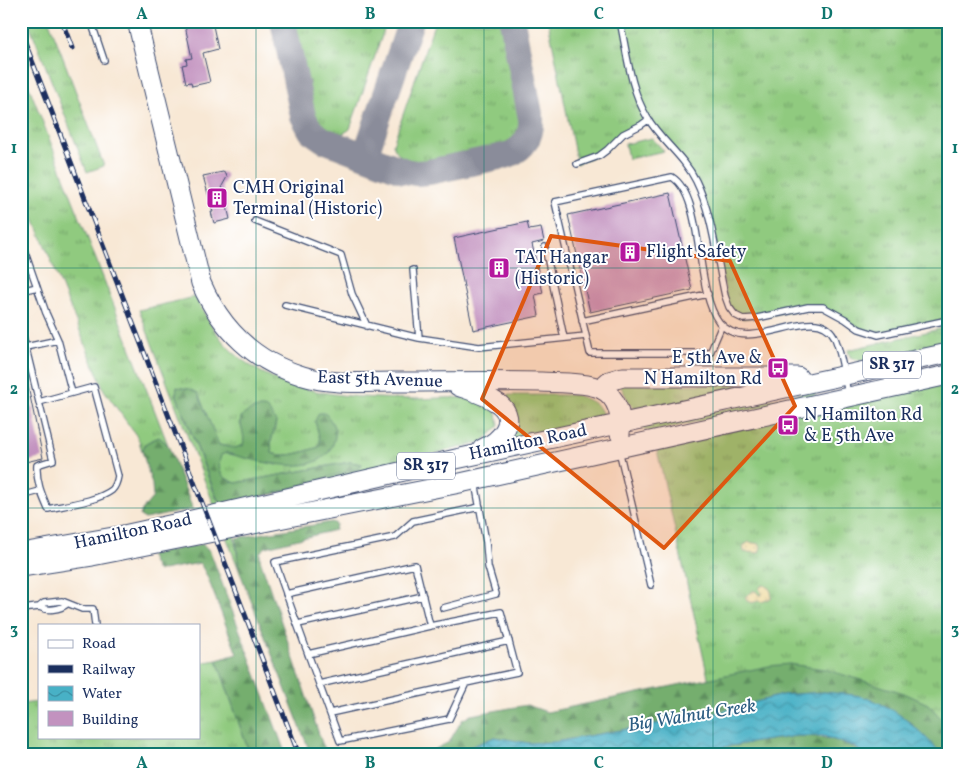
<svg xmlns="http://www.w3.org/2000/svg" width="969" height="776" font-family="Vollkorn,serif">
<defs>
<pattern id="grass-tufts" width="24" height="20" patternUnits="userSpaceOnUse" patternTransform="scale(1.25)"><rect width="24" height="20" fill="#90ca7f"/><path d="M3 7l-1-3M5 7V3M7 7l1-3M15 17l-1-3M17 17v-4M19 17l1-3" fill="none" stroke="#75a46b"/></pattern>
<pattern id="forest-firs" width="22" height="20" patternUnits="userSpaceOnUse" patternTransform="scale(1.25)"><rect width="22" height="20" fill="#74ae6e"/><path d="M5 1l3.5 6h-7zM16 11l3.5 6h-7z" fill="#5e8e5e"/></pattern>
<pattern id="sand-dots" width="8" height="8" patternUnits="userSpaceOnUse" patternTransform="scale(1.25)"><rect width="8" height="8" fill="#eeda9e"/><path d="M2 2h.1M6 6h.1" fill="none" stroke="#ccbb8a" stroke-width="1.8" stroke-linecap="round"/></pattern>
<pattern id="water-waves" width="16" height="10" patternUnits="userSpaceOnUse" patternTransform="scale(1.25)"><rect width="16" height="10" fill="#48b1c6"/><path d="M0 5q4-4 8 0t8 0" fill="none" stroke="#3b90a4"/></pattern>
</defs>
<rect width="100%" height="100%" fill="#fff"/>
<filter id="ink" filterUnits="userSpaceOnUse"><feTurbulence type="fractalNoise" baseFrequency=".02" numOctaves="2"/><feDisplacementMap in="SourceGraphic" scale="10" xChannelSelector="R" yChannelSelector="G"/><feConvolveMatrix kernelMatrix="1 2 1 2 8 2 1 2 1" color-interpolation-filters="sRGB"/></filter>
<filter id="wash" filterUnits="userSpaceOnUse"><feTurbulence type="fractalNoise" baseFrequency=".0096" numOctaves="4" result="noise"/><feDisplacementMap in="SourceGraphic" scale="20" xChannelSelector="R" yChannelSelector="G"/><feGaussianBlur stdDeviation="1.12" result="paint"/><feColorMatrix in="noise" values="0 0 0 0 0 0 0 0 0 0 0 0 0 0 0 0 0 1.4 0 .05"/><feComposite in="paint" operator="in"/></filter>
<g filter="url(#wash)">
<rect width="100%" height="100%" fill="#f8e8d5"/>
<path fill="url(#grass-tufts)" stroke="#567c6e" d="M28,21h21l55,145 -17,6z
M292,21h95l-37,108c-11,10 -28,3 -36,-8z
M435,21l66,1 21,101c0,8 -1,15 -9,19l-96,20c-12,-2 -20,-6 -24,-18z
M548,21h400v299l-70,15 -10,-2 -45,-26 -80,12 -14,-12 -22,-95 -11,-31 -47,-61 -26,14 -16,16 -30,14z
M21,66l147,379 -9,-8 -13,6 -4,8 -4,-13 -34,-48 -83,-203z
M652,138l12,13 -36,8 -3,-15z
M195,297c8,14 16,29 26,42 45,56 127,59 193,60 14,0 57,-4 68,2 5,3 10,8 15,12l2,13 -18,17 -75,17 -82,24 -60,12 96,-28 2,-4 -12,-2 -114,21c-16,-6 -19,-11 -16,-28l6,-2 51,12 54,-14 -16,-30 6,19 -2,7c-13,4 -34,12 -47,6l-1,-11 5,-20 -36,1 5,15 -2,8 -8,2 -16,-3 -4,-8 -38,-50 -1,7 40,104c18,17 20,49 23,72l-100,-260z
M948,327v17l-83,17 -7,-1 -8,-3 -2,-7z
M948,375v370l-232,-32 -61,-272z
M619,384l137,1 -116,29c-11,-7 -14,-20 -21,-30z
M818,390l-4,6 -163,36 -9,-3v-4z
M508,395h68c11,4 27,9 27,24l-96,24 5,-33 -4,-10z
M217,660l33,95h-229v-51l18,-2v35h160v-74z"/>
<path fill="url(#forest-firs)" stroke="#486e66" d="M177,387l13,2 8,4 21,52 16,3 8,-3c3,-10 -4,-18 -2,-28 8,-7 16,-11 27,-8l8,13 -5,20 1,11c13,6 34,-2 47,-6l1,-7 -5,-19 4,-8h6c9,11 13,18 8,31 -13,37 -79,16 -107,9l-5,2c-4,17 -1,22 15,28l114,-21 12,2 -2,4 -96,28 -42,8 -5,-6 -41,-104z
M159,437l9,8 25,64 -48,10 -5,-3 2,-6 11,-13 -1,-13 -10,-33 4,-8z
M332,522l4,2 -1,6 -69,17 -6,5v7l62,184 6,12h-17l-72,-185 -3,-32z
M202,544l8,7 76,204h-36l-33,-95 20,-6 -30,-78 -7,-13 -43,8 -8,-16z
M789,664l35,5 80,24 24,11 20,22v29h-5l-33,-33 -54,-26 -32,-4 -42,3 -66,18 -161,29 -27,1 -33,-6 -45,18h-26l25,-13 13,-22 9,-5 56,-10 20,7 222,-46z
M796,736c24,0 49,3 69,19h-169l27,-8z"/>
<path fill="url(#sand-dots)" stroke="#84847e" d="M749,542l10,2 2,3 -2,6 -15,-1 -1,-6z
M763,585c6,1 10,7 8,13l-9,4 -4,-1 -6,2 -5,-2 -2,-4 7,-6h4l3,4h3l-3,-7z"/>
<path fill="url(#water-waves)" stroke="#327092" d="M824,692c10,1 21,2 31,3 37,7 63,34 88,60h-78l-10,-8 -32,-11h-27l-73,11 -27,8h-246l45,-18 33,6 27,-1 161,-29 66,-18z"/>
<g fill="none" stroke-linecap="round" stroke-linejoin="round">
<path stroke="#8a8c9a" stroke-width="26" d="M283,21l20,95 8,15 13,9 81,31 11,2 13,-1 79,-17c16,-6 24,-19 23,-36l-19,-98
M365,156l46,-135"/>
</g>
<g id="blocks">
<path fill="#c292bf" d="M184,21h28l6,28 -15,4 7,29 -18,4 -1,-4 -5,1 -4,-18 5,-1 -1,-5 6,-1z
M223,172l3,2 1,3 -5,9 8,33 -16,4 -3,-11h2l-10,-36z
M670,193l22,97 -102,22 -22,-97z
M527,222l2,8 12,-2 3,13 -12,3 11,49 -8,2 4,21 -66,14 -19,-92z
M21,372h4l18,86 -22,5z"/>
</g>
</g>
<g filter="url(#ink)">
<use href="#blocks" fill-opacity="0" stroke="#3c4b70" stroke-width="1"/>
<g fill="none" stroke-linecap="round" stroke-linejoin="round">
<g stroke="#3c4b70" stroke-width="8">
<path id="lane" d="M91,21l13,39
M620,21c7,32 10,68 27,96 13,23 37,39 49,64 16,32 21,79 29,115l4,11 6,8 8,4 14,-1 51,-11h15l22,12 14,10 19,6 70,-15
M577,164l22,-8 8,-6 16,-16 18,-9 7,-5
M255,221l86,34 11,39 15,32
M21,241l25,72 12,27 14,53 22,-6 24,89c-1,6 -2,10 -6,14 -14,11 -46,15 -64,19 -6,-14 -12,-27 -11,-44l16,-5 -14,-58 33,-9
M545,247l19,91
M413,270l6,68 60,9 107,-11
M21,291l16,-4
M285,305l134,33
M582,321l126,-27
M722,325l-12,28h-120l-35,-151 117,-25c33,21 22,112 47,145 29,37 95,-22 115,14 7,14 11,43 14,59
M21,328l18,74
M21,348l37,-8
M619,450l32,135
M21,496l19,-5
M286,594l129,-29 15,61 71,-14 16,60 -51,11 -17,36 -109,22c-22,-60 -44,-119 -65,-179l120,-25 18,-16 67,-14
M39,607c8,4 21,3 28,-3
M443,608l53,-14 -8,-27 -2,-25 -11,-60
M21,609l18,-2 5,-4 18,-2 20,8h11l2,16
M298,624l125,-28
M308,654l122,-28
M319,684l190,-43
M330,713l136,-30"/>
</g>
<g stroke="#3c4b70" stroke-width="21">
<path id="primary" d="M137,21l64,262c20,46 54,79 102,93 29,9 61,6 91,6 49,0 98,-1 147,0 15,1 47,0 60,7 17,8 21,28 19,45
M458,386c14,5 29,9 41,18 21,17 0,38 -17,45
M601,388l8,-7 14,-4h175
M21,553l98,-17 73,-16 264,-61 492,-106
M21,567l71,-11 368,-73 488,-108"/>
</g>
<use href="#lane" stroke="#fff" stroke-width="5.5"/>
<use href="#primary" stroke="#fff" stroke-width="19"/>
<g stroke="#1b2f5e" stroke-width="5">
<path id="rail" d="M62,21l10,27
M21,32l278,723"/>
</g>
<use href="#rail" stroke="#fff" stroke-width="3" stroke-dasharray="9" stroke-linecap="butt"/>
</g>
</g>
<path fill="#de5710" fill-opacity="0.2" stroke="#de5710" stroke-width="4" stroke-linejoin="round" d="M551,236l179,25 65,145 -131,142 -182,-149z"/>
<path fill="none" stroke="#0f766e" stroke-width="1" stroke-opacity="0.55" d="M256,21v734M484,21v734M713,21v734M21,268h927M21,508h927"/>
<defs>
<g id="building-square" transform="scale(1.125)"><rect x="-9" y="-9" width="18" height="18" rx="4" fill="#b5179e" stroke="#fff"/><path d="M-4-6H4V6H1V3H-1V6H-4ZM-2.5-4.3h1.7v1.8h-1.7ZM.8-4.3h1.7v1.8H.8ZM-2.5-1h1.7V.8h-1.7ZM.8-1h1.7V.8H.8Z" fill="#fff"/></g>
<g id="bus-square" transform="scale(1.125)"><rect x="-9" y="-9" width="18" height="18" rx="4" fill="#b5179e" stroke="#fff"/><path d="M-5-6H5V4H4V6H2V4H-2V6H-4V4H-5ZM-3.5-4V0h7V-4ZM-3.5 1.2v1.5H-2V1.2ZM2 1.2v1.5H3.5V1.2Z" fill="#fff"/></g>
</defs>
<g fill-rule="evenodd">
<use href="#building-square" x="217" y="198"/>
<use href="#building-square" x="630" y="252"/>
<use href="#building-square" x="499" y="268"/>
<use href="#bus-square" x="778" y="368"/>
<use href="#bus-square" x="788" y="425"/>
</g>
<g text-anchor="middle" dominant-baseline="central" stroke-width="4" stroke-linejoin="round" paint-order="stroke">
<g fill="#fff" stroke="#5f6d8e" stroke-width="1">
<rect x="863" y="351.5" width="58" height="27" rx="4"/>
<rect x="397" y="452.5" width="58" height="27" rx="4"/>
</g>
<g font-size="16" font-weight="bold" fill="#1b2f5e">
<text x="892" y="365">SR 317</text>
<text x="426" y="466">SR 317</text>
</g>
<g font-size="18" fill="#1b2f5e" stroke="#fff" text-anchor="start">
<text x="233" y="188">CMH Original<tspan x="233" dy="21">Terminal (Historic)</tspan></text>
<text x="646" y="252">Flight Safety</text>
<text x="515" y="258">TAT Hangar<tspan x="515" dy="21">(Historic)</tspan></text>
<text x="762" y="358" text-anchor="end">E 5th Ave &amp;<tspan x="762" dy="21">N Hamilton Rd</tspan></text>
<text x="804" y="415">N Hamilton Rd<tspan x="804" dy="21">&amp; E 5th Ave</tspan></text>
</g>
<g font-size="18" fill="#1b2f5e" stroke="#fff">
<text transform="translate(380 380) rotate(2)">East 5th Avenue</text>
<text transform="translate(528 443) rotate(-12)">Hamilton Road</text>
<text transform="translate(133 532) rotate(-12)">Hamilton Road</text>
</g>
<g font-size="19" font-style="italic" fill="#2b5c82" stroke="#fff">
<text transform="translate(692 716) rotate(-9)">Big Walnut Creek</text>
</g>
</g>
<rect width="969" height="776" fill="none" stroke="#fff" stroke-width="55"/>
<rect x="38" y="624" width="162" height="115" fill="#ffffff" stroke="#a4acbf"/>
<rect x="48" y="640" width="25" height="8" fill="#ffffff" stroke="#a4acbf"/>
<text x="82" y="648" font-size="15" fill="#1b2f5e">Road</text>
<rect x="48" y="665" width="25" height="8" fill="#1b2f5e" stroke="#a4acbf"/>
<text x="82" y="674" font-size="15" fill="#1b2f5e">Railway</text>
<rect x="48" y="686" width="25" height="15" fill="url(#water-waves)" stroke="#a4acbf"/>
<text x="82" y="698" font-size="15" fill="#1b2f5e">Water</text>
<rect x="48" y="711" width="25" height="15" fill="#c292bf" stroke="#a4acbf"/>
<text x="82" y="724" font-size="15" fill="#1b2f5e">Building</text>
<rect x="28" y="28" width="914" height="720" fill="none" stroke="#0f766e" stroke-width="2"/>
<g font-size="16" text-anchor="middle" font-weight="bold" fill="#0f766e">
<text x="142" y="19">A</text>
<text x="370" y="19">B</text>
<text x="599" y="19">C</text>
<text x="827" y="19">D</text>
<text x="14" y="153">1</text>
<text x="955" y="153">1</text>
<text x="14" y="394">2</text>
<text x="955" y="394">2</text>
<text x="14" y="634">3</text>
<text x="955" y="634">3</text>
<text x="142" y="768">A</text>
<text x="370" y="768">B</text>
<text x="599" y="768">C</text>
<text x="827" y="768">D</text>
</g>
</svg>
